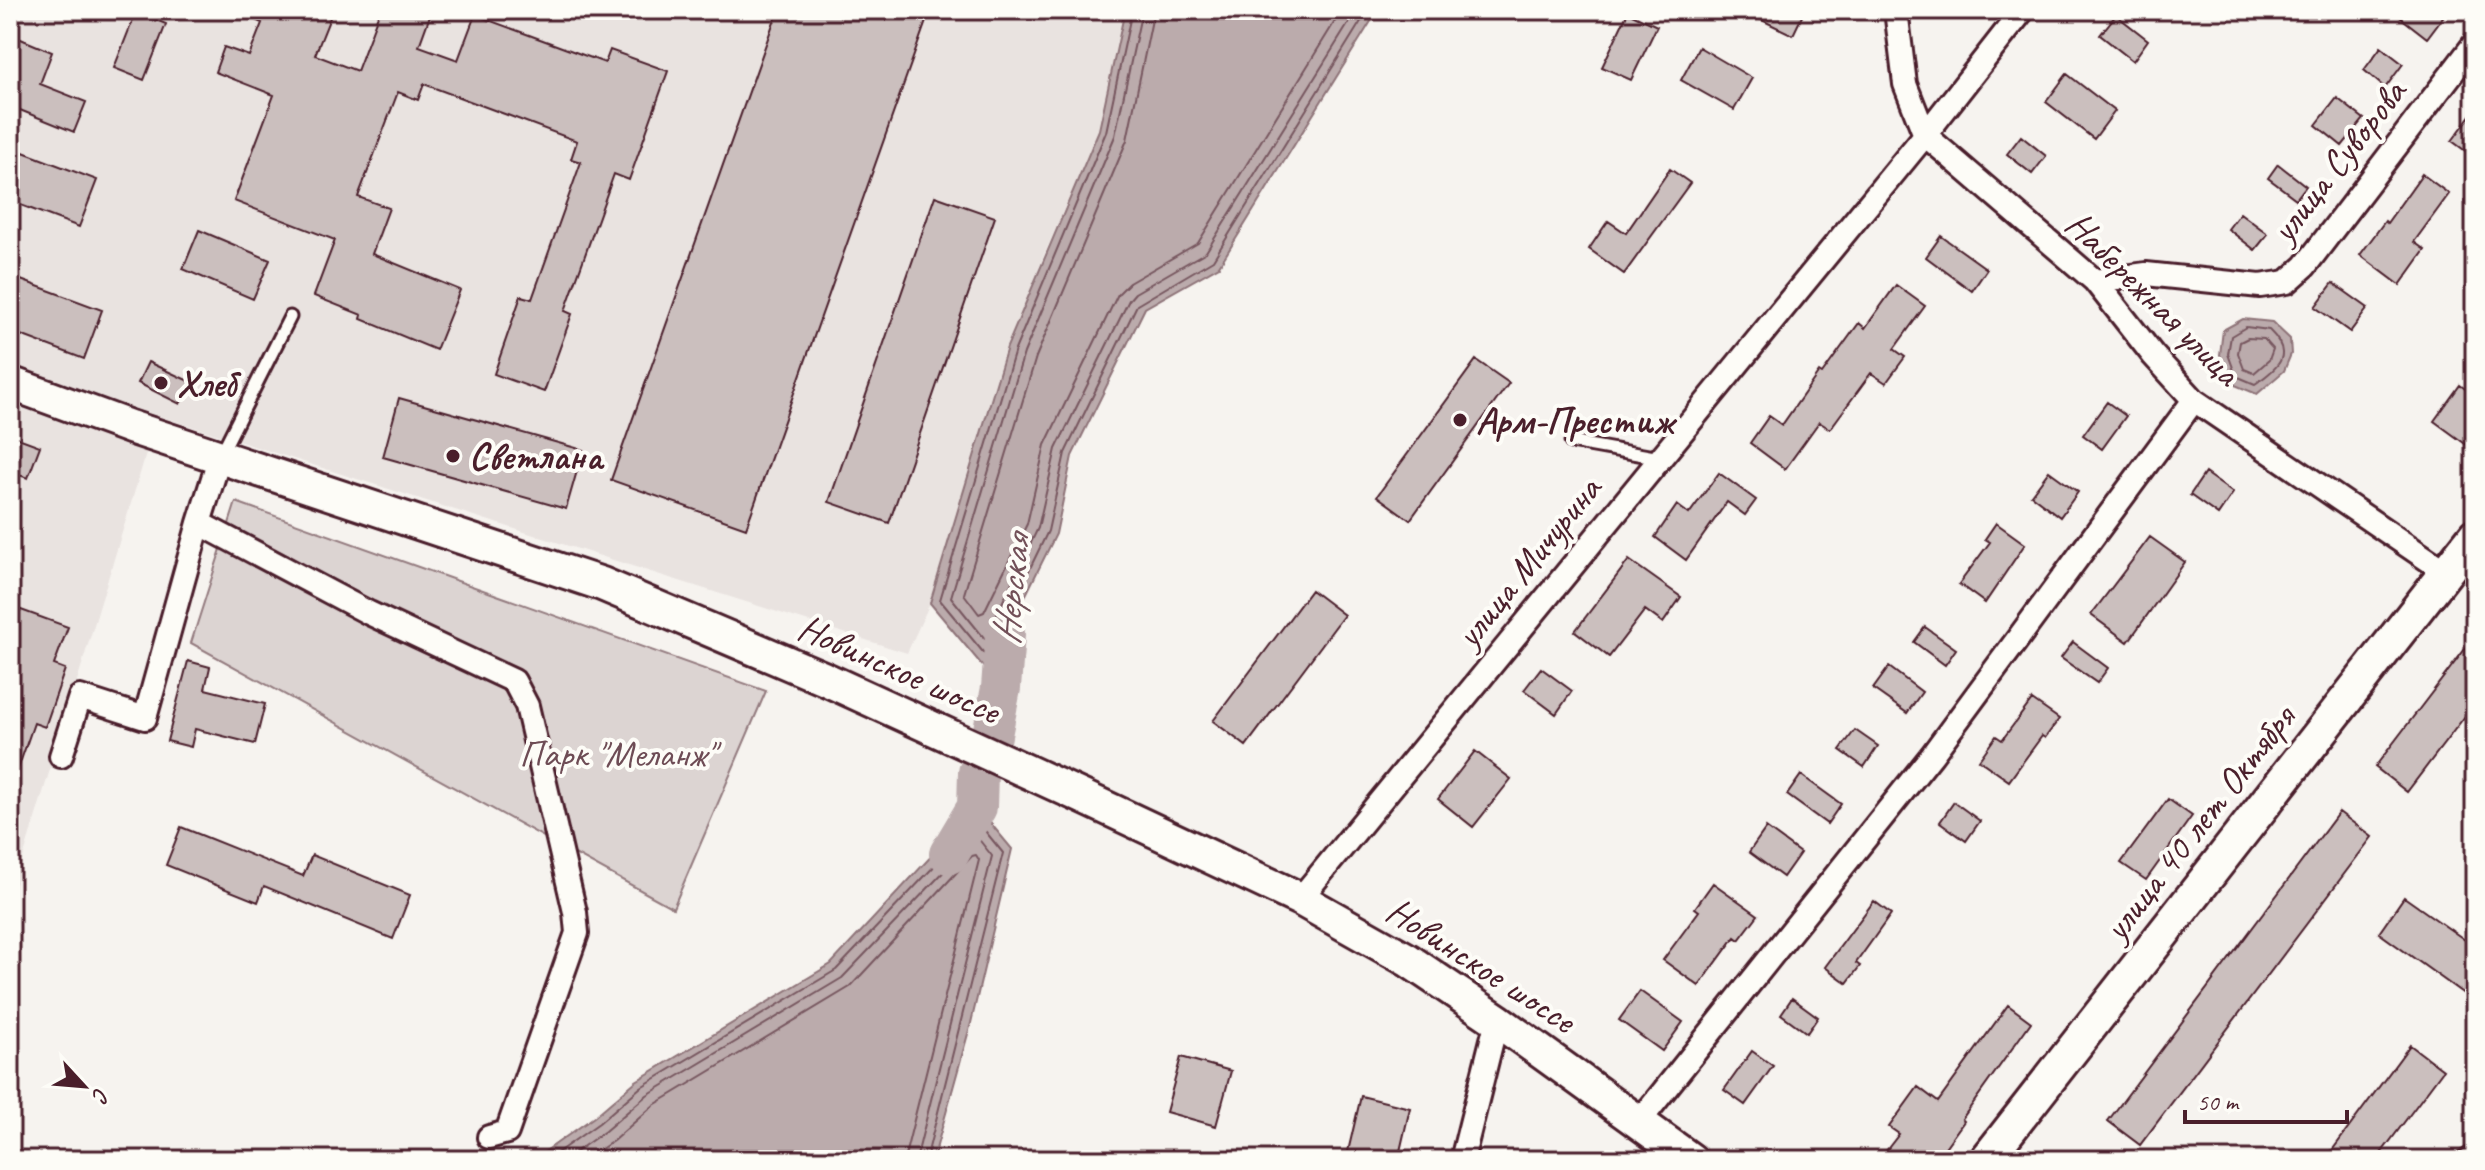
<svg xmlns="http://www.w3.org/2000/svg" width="2485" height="1170" font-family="Caveat,sans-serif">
<rect width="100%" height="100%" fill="#f6f3ef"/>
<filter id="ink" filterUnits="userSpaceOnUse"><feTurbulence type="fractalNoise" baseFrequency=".0125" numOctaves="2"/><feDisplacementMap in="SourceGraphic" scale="16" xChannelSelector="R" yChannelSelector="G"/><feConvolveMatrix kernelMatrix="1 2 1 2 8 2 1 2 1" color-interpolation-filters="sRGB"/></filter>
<g filter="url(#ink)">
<path fill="#e9e3e0" d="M18,10h1107l-26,120 -55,125 -58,160 -56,188 -23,50 -809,-256 -88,-33v-333z
M10,395l139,49 -139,457z"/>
<path fill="#dcd4d2" stroke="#937a7e" stroke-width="2" d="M236,502l530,189 -93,217 -482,-265z"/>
<path fill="#bbabac" stroke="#8e7378" stroke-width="2" d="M1125,10h253l-159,256 -74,42 -73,148 -16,78 -48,97 -7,57 -71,-85 77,-256 92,-217z
M2243,319l29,3 18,17 1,15 -7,17 -27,23 -27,-11 -10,-28 3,-25z
M977,807l35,42 -41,174 -38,137h-394l1,-5 54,-38 42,-36 195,-117z"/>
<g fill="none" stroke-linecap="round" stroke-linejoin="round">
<path stroke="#77575f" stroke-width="2" d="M1132,10l-26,122 -91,218 -75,250 52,63 4,-3 5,-32 47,-97 17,-78 72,-148 76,-45 155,-250
M1142,10l-27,126 -91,217 -73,244 34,42 4,-2 3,-13 46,-96 18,-79 73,-149 6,-7 71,-41 151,-242
M1154,10l-27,130 -91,217 -72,237 15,20 5,-2 43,-88 18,-79 73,-151 11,-11 69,-40 144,-233
M2246,327l23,3c25,24 11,37 -14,54l-19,-8 -8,-22 3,-18z
M2248,338l16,1 9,10 -4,11 -15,13 -10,-4 -6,-16 2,-11z
M547,1160l52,-37 42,-36 195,-117 141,-149 26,32 -77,307
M564,1160l41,-29 42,-36 195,-117 135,-141 15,19 -76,304
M585,1160l28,-19 41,-36 196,-118 122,-131 4,-1 3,5 -75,300"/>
<path stroke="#bbabac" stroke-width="40" d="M949,854l28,-47 1,-35 10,-16 13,-68 4,-54"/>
</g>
<path fill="#cbbfbe" stroke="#4a1f2b" stroke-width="2" d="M233,10h100l-18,45 42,16 23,-61h52l-13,36 39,14 17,-45 130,48 5,-13 58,21 -39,109 -15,-6 -49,137 7,3 -28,78 -50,-18 27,-78 11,3 49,-137 -10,-3 6,-18 -153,-57 -6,16 -20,-8 -40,105 31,11 -17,46 88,36 -24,60 -75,-31 1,-4 -48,-19 21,-56 -101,-39 40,-106 -59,-23 9,-25 25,9 13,-33z
M778,10h152l-184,518 -135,-48z
M1741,10h64l-12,25z
M2391,10h57l-21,28z
M136,12l30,12 -22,56 -30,-12z
M1628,12l29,14 -26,54 -29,-13z
M2116,15l32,25 -15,21 -33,-26z
M16,37l36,15 -12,32 46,18 -12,30 -64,-26v-53z
M1699,47l53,31 -18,32 -53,-30z
M2381,47l22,17 -18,24 -21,-18z
M2067,74l48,37 -21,28 -48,-37z
M2337,98l27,21 -22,27 -26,-21z
M2475,110v48l-23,-17z
M2021,136l25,20 -14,18 -25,-20z
M10,147l87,33 -18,47 -69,-26z
M2278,164l28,22 -10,13 -28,-21z
M1670,169l20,14 -66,91 -35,-25 19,-28 18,12z
M2422,174l27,20 -35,48 11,8 -25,35 -40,-30 25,-34 2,2z
M935,196l60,21 -106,306 -60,-21z
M2240,213l28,21 -13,16 -27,-21z
M199,230l71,30 -17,39 -70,-30z
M1941,236l46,33 -15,22 -46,-34z
M10,276l92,34 -18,49 -74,-28z
M2333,283l35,25 -18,24 -35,-25z
M1896,285l29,21 -31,43 11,8 -19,26 -15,-10 -41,56 -11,-7 -34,47 -35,-26 19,-27 13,9 37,-53 3,2 37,-51 6,5z
M1476,360l33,23 -99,137 -33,-24z
M148,362l43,20 -11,22 -42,-21z
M2460,385l15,11v55l-41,-30z
M399,398l184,52 -17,59 -183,-52z
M2107,402l19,14 -24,33 -19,-14z
M10,435l30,11 -12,32 -18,-6z
M2049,471l29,21 -18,25 -29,-22z
M1719,473l37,27 -11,15 -18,-13 -41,58 -31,-23 22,-32 12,9z
M2205,473l28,20 -15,22 -28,-20z
M1996,523l29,21 -40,59 -26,-19 31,-42 -5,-3z
M2150,537l35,25 -57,80 -37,-27z
M1629,560l52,37 -18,26 -18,-13 -36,47 -34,-26z
M1311,590l33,25 -98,131 -33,-25z
M10,606l58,21 -14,38 11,4 -20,58 -11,-4 -21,60 -3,-1z
M1925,627l31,22 -11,16 -31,-23z
M2475,636v67l-68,89 -32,-25z
M2073,642l35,26 -11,15 -36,-25z
M188,661l22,6 -5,22 60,15 -10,40 -60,-15 -4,18 -24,-6z
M1889,667l33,25 -15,21 -34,-24z
M1541,668l31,23 -16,23 -32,-24z
M2032,700l27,19 -14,19 -3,-2 -33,45 -30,-21 17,-24 6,4z
M1855,730l23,16 -14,21 -24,-17z
M1475,751l36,28 -38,48 -35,-28z
M1801,775l40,29 -14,20 -40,-29z
M2168,799l24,17 -46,64 -25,-17z
M1954,802l26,19 -14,20 -26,-19z
M2339,812l33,25 -232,308 -32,-24z
M181,827l122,49 9,-21 98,40 -17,44 -129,-53 -6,16 -92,-37z
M1766,828l34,25 -17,24 -34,-25z
M1713,883l45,32 -19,25 -4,-3 -36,49 -36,-26 36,-49 -4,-3z
M2404,897l71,50v55l-96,-69z
M1874,901l17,13 -35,49 4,3 -13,17 -22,-16z
M1640,991l43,31 -21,29 -43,-31z
M1792,998l26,19 -11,16 -26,-19z
M2008,1005l23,17 -69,97 2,2 -28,39h-57l20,-26 -10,-7 29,-40 20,15z
M2410,1045l33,25 -67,90h-51z
M1752,1051l21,15 -28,39 -21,-15z
M1181,1057l50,14 -15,55 -50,-14z
M1361,1096l49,12 -12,52h-52z"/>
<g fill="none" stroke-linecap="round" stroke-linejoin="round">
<g stroke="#4a1f2b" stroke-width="17">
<path id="lane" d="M1571,442l89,16
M220,456l70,-139
M2460,1160l15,-10"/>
</g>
<g stroke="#4a1f2b" stroke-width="28">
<path id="street" d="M1896,10l9,74 20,51 170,146 58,74 41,45 252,172
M2095,281l51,-7 114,12 27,-4 18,-16 170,-223
M199,523l170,90 145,68 13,25 48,206 2,21 -70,199 -18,5
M61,756l19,-59 65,21 54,-195 21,-67
M1300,899l625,-764 98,-125
M1639,1122l293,-367 262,-355
M1462,1160l35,-140"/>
</g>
<g stroke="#4a1f2b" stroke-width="38">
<path id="secondary" d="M10,383l120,44 472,157 221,94 260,119 217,102 108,61 89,60 194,140
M1986,1160l489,-625"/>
</g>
<use href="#lane" stroke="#fdfcf7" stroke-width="11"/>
<use href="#street" stroke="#fdfcf7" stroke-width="22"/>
<use href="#secondary" stroke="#fdfcf7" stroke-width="32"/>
</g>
</g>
<g fill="#4a1f2b" stroke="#fdfcf7" stroke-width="3">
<circle cx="161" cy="383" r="8"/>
<circle cx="1460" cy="420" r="8"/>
<circle cx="453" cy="456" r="8"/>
</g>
<g text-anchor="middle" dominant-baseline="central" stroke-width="8" stroke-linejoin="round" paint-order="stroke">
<g font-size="38" fill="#4a1f2b" stroke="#fdfcf7">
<text transform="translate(2338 161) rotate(-52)">улица Суворова</text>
<text transform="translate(2153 298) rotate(45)">Набережная улица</text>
<text transform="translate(1528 562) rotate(-51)">улица Мичурина</text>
<text transform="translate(899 669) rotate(24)">Новинское шоссе</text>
<text transform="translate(2199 823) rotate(-52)">улица 40 лет Октября</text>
<text transform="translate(1481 965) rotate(33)">Новинское шоссе</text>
</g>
<g font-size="38" font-weight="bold" fill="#4a1f2b" stroke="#fdfcf7" text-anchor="start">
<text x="177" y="383">Хлеб</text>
<text x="1476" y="420">Арм-Престиж</text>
<text x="469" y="456">Светлана</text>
</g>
<g font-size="38" fill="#6e4c55" stroke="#fdfcf7">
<text x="617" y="753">Парк "Меланж"</text>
</g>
<g font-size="40" font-style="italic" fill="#725058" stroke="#fdfcf7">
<text transform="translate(1011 590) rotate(-84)">Нерская</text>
</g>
</g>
<rect width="2485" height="1170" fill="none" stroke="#fdfcf7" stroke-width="40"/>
<rect x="20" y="20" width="2445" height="1130" fill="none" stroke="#4a1f2b" stroke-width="3" filter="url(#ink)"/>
<g transform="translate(84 1086) rotate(116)" stroke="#fdfcf7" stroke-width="6" paint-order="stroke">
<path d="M0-6L14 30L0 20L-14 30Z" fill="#4a1f2b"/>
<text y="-12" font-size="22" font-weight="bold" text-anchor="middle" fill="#4a1f2b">С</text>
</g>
<path d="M2185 1110v12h162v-12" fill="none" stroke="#4a1f2b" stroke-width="4"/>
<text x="2197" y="1110" font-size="24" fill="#4a1f2b" stroke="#fdfcf7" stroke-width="6" paint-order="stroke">50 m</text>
</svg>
